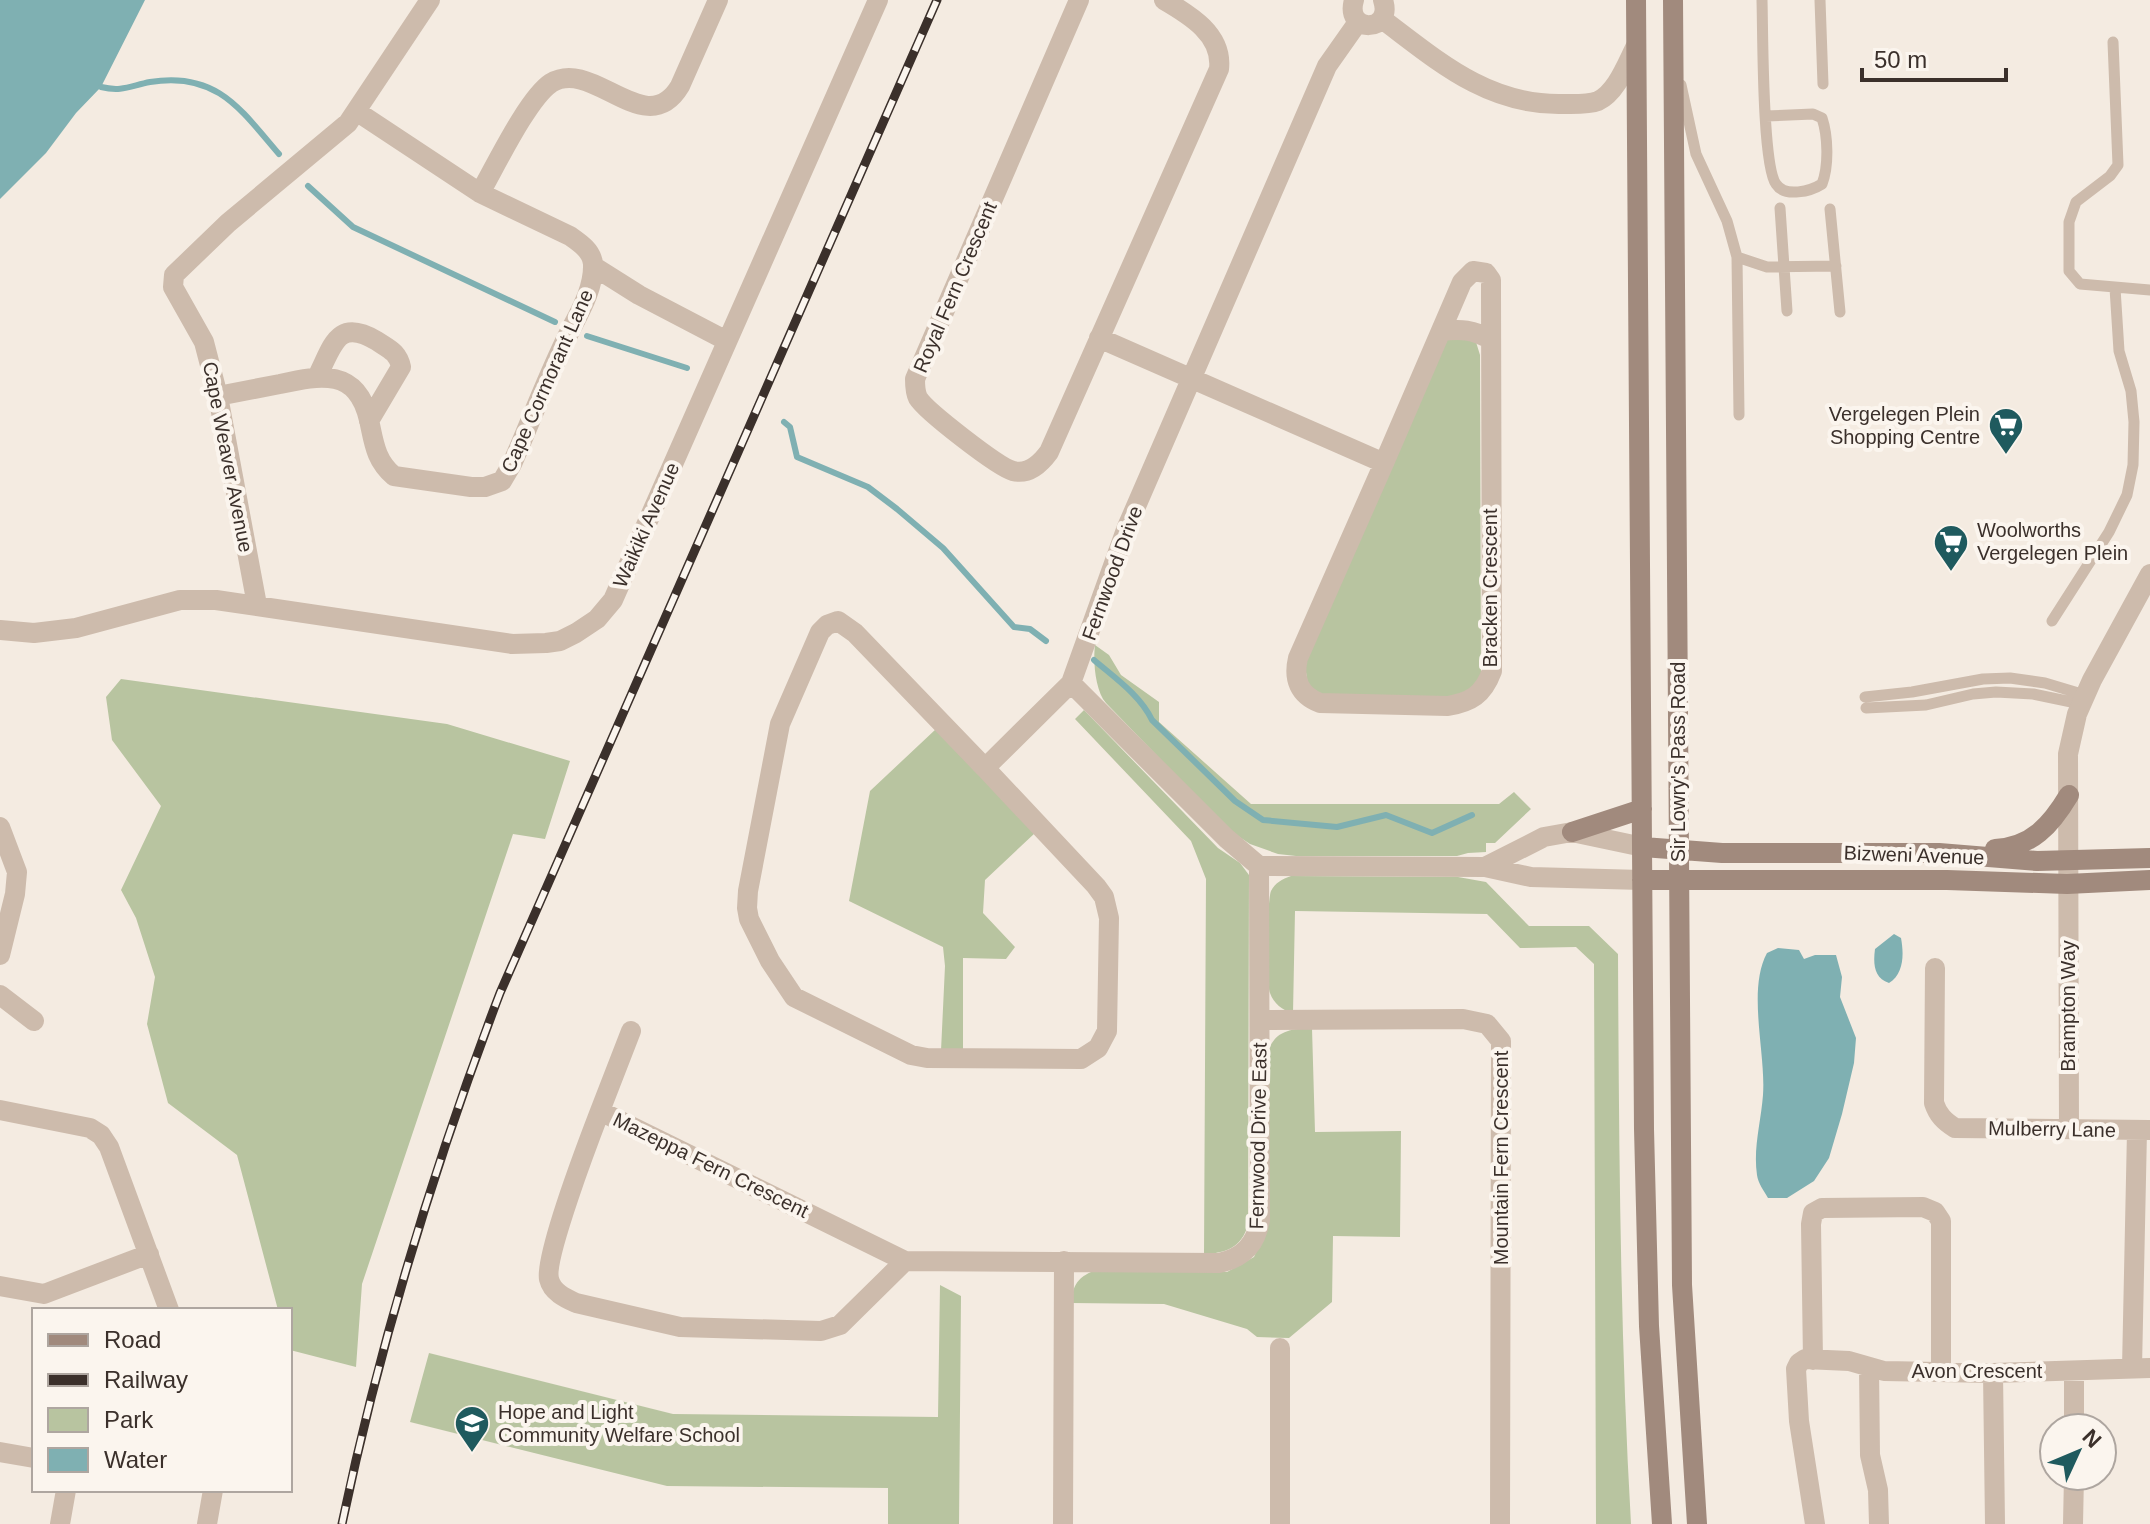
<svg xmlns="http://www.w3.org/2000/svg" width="2150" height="1524" font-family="Arial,sans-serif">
<rect width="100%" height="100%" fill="#f4ebe1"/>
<path fill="#b8c4a0" d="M1452,336l24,6 4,13 1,320 -7,12 -21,11 -128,-1 -17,-12 -4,-25 143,-320z
M1095,645l14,10 12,20 38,27v20l92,82h248l15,-12 17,17 -36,34h-9v9l-18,1 -11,3h-161l-18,-2 -28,-10 -21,-14 -123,-127c-11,-13 -13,-42 -11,-58z
M121,679l326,45 123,37 -25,78 -32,-5 -151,450 -6,83 -66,-17v-40h-12l-41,-155 -69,-52 -21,-79 8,-47 -19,-59 -15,-28 40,-84 -49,-66 -6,-43z
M1084,710l134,138 22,15 9,12 -1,350c-7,23 -22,28 -44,29l2,-375 -15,-38 -116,-122z
M936,729l99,104 -50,47 -2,33 32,34 -9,12 -43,-1v93h-22l4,-85 -2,-19 -94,-46 21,-110z
M1291,876l167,1 28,5 43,44h60l29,28c1,190 2,380 13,570h-35l-2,-560 -18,-17 -56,1 -33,-34 -192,-3 -2,102c-11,-3 -19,-9 -23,-20 -4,-10 -3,-92 1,-102 4,-8 11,-12 20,-15z
M1312,1028l3,104 86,-1 -1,106 -67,-1 -1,66 -43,36 -32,-1 -10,-8 -83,-25 -93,-1c2,-16 5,-24 20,-31h136l27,-15 12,-28 2,-177c7,-22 23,-23 44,-24z
M940,1285l21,11 -2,228h-71v-36l-221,-2 -257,-64 19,-69 244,61 265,3z"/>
<path fill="#7fb0b2" d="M0,0h145l-44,87 -25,26 -30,40 -46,46z
M1894,934l7,4c3,16 3,36 -12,45 -15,-5 -16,-19 -14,-34z
M1778,948l21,2 5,9 11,-4h21l6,22 -2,20 16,41 -2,25 -12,51 -13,44 -15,23 -27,17h-19c-4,-7 -10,-15 -11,-23 -4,-27 4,-53 6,-80 3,-42 -16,-105 4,-142z"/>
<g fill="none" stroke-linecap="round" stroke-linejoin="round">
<path stroke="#7fb0b2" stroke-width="6" d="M101,87c21,5 29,-1 49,-5 67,-11 91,28 129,72
M308,186l45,41 202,95
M587,336l100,32
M784,422l6,5 7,30 71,30 29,22 46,39 71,79 16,2 16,12
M1094,660c21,18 46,35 58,60l83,81 28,19 74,7 49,-12 46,18 40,-18"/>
<path stroke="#cdbbac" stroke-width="11" d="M1762,0c1,32 0,165 14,184 9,14 35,7 46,0 7,-18 6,-48 0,-66l-9,-4 -47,2
M1820,0l3,84
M2113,42l5,123 -8,11 -34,26 -7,20v49l11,13 70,6
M1681,85l15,69 31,67 10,36 2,158
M1780,208l7,103
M1830,209l10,103
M1737,257l30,10 69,-1
M2052,621l57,-89 18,-37 6,-30 1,-43 -3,-31 -12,-40 -4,-63
M1865,697l47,-5 71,-13 27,-1 35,5 40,12
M1866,708l60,-3 47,-11 23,-2 37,2 48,10"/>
<path stroke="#cdbbac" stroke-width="20" d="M1079,0l-164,379c0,7 0,13 3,19 8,13 80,69 95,73 16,4 28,-8 36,-19l170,-383c4,-34 -29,-54 -55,-69
M1354,0c-10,34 40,33 29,0
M1382,19c56,42 105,86 179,85 12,0 27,1 37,-3 19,-9 29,-38 38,-55
M480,193c15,-26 48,-95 71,-110 42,-26 95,60 129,3l38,-86
M593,266l46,29 88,46
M1441,331c20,-2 32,-2 50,9
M1099,338l285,125 78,-181 11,-11 13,2 5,7v13l1,378c-9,24 -21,31 -44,35l-128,-3c-21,-8 -27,-24 -22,-45l86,-195
M317,377c16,-31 20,-60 60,-36 12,8 21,11 24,26l-32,54
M218,396c20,-4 41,-8 62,-12 41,-9 77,-16 89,36 5,22 6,40 25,56l77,11h14l17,-6 10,-17c18,-41 34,-84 54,-125 11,-23 28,-48 27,-75 -1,-13 -13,-21 -23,-28l-90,-43 -124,-82
M257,605l-39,-209 -14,-54 -31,-55 1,-12 54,-52 120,-100 82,-123
M0,630l34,3 42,-5 104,-28h36l296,44 34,-1 14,-2 16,-8 21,-14 16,-19 265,-600
M1071,683l155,155 33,28 226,1 46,10 111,3
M985,768l-130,-135 -17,-12 -11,4 -7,7 -40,92 -32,167 -1,17 2,11 21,42 24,36 117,58 16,3 154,1 17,-11 9,-17 2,-113 -5,-21 -8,-11 -111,-118 86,-85 56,-156 200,-461 31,-44
M0,827l17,45 -2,22 -15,61
M1485,867l59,-30 28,-5 71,15
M1935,968l-1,135c4,12 10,18 21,25l195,2
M0,995l34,26
M1261,1020l202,-1 24,5 14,17 -1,483
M0,1110l90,18 11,7 8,12 60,163
M600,1111l31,-80
M2069,1129l-1,-375 9,-40 15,-34 58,-106
M905,1261l-65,64 -19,6 -141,-4 -104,-24c-11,-5 -24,-11 -27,-24 -5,-22 41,-142 51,-168l305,150 314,2c24,-5 37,-19 41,-43l-1,-354
M0,1286l44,8 105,-40
M1813,1360l-2,-136 2,-11 9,-5 101,-1 12,5 6,9v151
M1869,1367l1,88 8,35 1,34
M2132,1368l5,-237
M1993,1373l2,151
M2074,1428v-57
M0,1452l34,6
M60,1524l6,-34
M207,1524l6,-34
M1063,1524l1,-263
M1280,1524v-176
M1815,1524l-16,-103 -3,-52 3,-6 6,-4 44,2 35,10 109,2 157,-5
M2073,1524l1,-48"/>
<path stroke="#a18a7d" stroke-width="20" d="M1636,0l8,1129 5,197 13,198
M1673,0l9,1285 15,239
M1572,832l70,-23
M1643,847l79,6h217l98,8 113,-3
M1995,849c37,-2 56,-24 74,-54
M1642,880h305l120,4 83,-4"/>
<g stroke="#3b302b" stroke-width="9">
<path id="rail" d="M342,1524c38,-182 92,-358 158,-531l437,-993"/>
</g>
<use href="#rail" stroke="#fbf5ee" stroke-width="6" stroke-dasharray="18" stroke-linecap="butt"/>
</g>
<defs>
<g id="supermarket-pin" transform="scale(1.8)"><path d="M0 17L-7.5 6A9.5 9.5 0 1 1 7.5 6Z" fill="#1f5a5e" stroke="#fbf5ee"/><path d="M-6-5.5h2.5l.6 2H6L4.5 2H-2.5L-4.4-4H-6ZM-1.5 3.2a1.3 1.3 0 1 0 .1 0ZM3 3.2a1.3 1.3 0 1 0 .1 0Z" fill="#fff"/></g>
<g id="school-pin" transform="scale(1.8)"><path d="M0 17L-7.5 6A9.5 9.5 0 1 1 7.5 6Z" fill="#1f5a5e" stroke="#fbf5ee"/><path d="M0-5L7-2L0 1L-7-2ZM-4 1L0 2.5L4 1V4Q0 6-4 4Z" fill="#fff"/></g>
</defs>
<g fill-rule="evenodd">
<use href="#supermarket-pin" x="2006" y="425"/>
<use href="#supermarket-pin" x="1951" y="542"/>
<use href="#school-pin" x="472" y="1423"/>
</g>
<g text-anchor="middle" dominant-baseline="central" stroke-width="8" stroke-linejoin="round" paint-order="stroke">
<g font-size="20" fill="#3b302b" stroke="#fbf5ee">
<text transform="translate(955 287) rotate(-67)">Royal Fern Crescent</text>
<text transform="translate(547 381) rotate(-66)">Cape Cormorant Lane</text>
<text transform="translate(228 457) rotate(79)">Cape Weaver Avenue</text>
<text transform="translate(646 525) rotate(-66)">Waikiki Avenue</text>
<text transform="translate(1112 573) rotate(-70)">Fernwood Drive</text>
<text transform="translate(1490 588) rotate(-90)">Bracken Crescent</text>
<text transform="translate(1678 762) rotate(-90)">Sir Lowry's Pass Road</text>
<text transform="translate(1914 855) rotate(2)">Bizweni Avenue</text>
<text transform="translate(2068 1006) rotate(-90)">Brampton Way</text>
<text transform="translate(2052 1129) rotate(1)">Mulberry Lane</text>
<text transform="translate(1258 1136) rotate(-89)">Fernwood Drive East</text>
<text transform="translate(1501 1158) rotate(-90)">Mountain Fern Crescent</text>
<text transform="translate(711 1165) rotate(26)">Mazeppa Fern Crescent</text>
<text x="1977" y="1371">Avon Crescent</text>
</g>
<g font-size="20" fill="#3b302b" stroke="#fbf5ee" text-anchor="start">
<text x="1980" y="414" text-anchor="end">Vergelegen Plein<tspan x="1980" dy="23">Shopping Centre</tspan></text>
<text x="1977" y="530">Woolworths<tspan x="1977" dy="23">Vergelegen Plein</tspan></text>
<text x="498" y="1412">Hope and Light<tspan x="498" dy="23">Community Welfare School</tspan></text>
</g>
</g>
<rect x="32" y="1308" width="260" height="184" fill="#fbf5ee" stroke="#aea6a0" stroke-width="2"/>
<rect x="48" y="1334" width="40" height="12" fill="#a18a7d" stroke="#aea6a0" stroke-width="2"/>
<text x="104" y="1348" font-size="24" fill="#3b302b">Road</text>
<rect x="48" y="1374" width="40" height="12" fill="#3b302b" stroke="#aea6a0" stroke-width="2"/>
<text x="104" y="1388" font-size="24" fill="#3b302b">Railway</text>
<rect x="48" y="1408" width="40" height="24" fill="#b8c4a0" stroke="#aea6a0" stroke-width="2"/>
<text x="104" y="1428" font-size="24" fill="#3b302b">Park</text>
<rect x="48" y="1448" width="40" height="24" fill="#7fb0b2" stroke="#aea6a0" stroke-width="2"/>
<text x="104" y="1468" font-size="24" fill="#3b302b">Water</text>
<g transform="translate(2078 1452) rotate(46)"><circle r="38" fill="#fbf5ee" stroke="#aea6a0" stroke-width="2"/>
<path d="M0-6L14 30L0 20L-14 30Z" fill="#1f5a5e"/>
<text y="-12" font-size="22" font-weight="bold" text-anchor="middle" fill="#3b302b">N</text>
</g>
<path d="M1862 68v12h144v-12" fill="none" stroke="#3b302b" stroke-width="4"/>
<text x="1874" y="68" font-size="24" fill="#3b302b" stroke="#fbf5ee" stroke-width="6" paint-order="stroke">50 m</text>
</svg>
